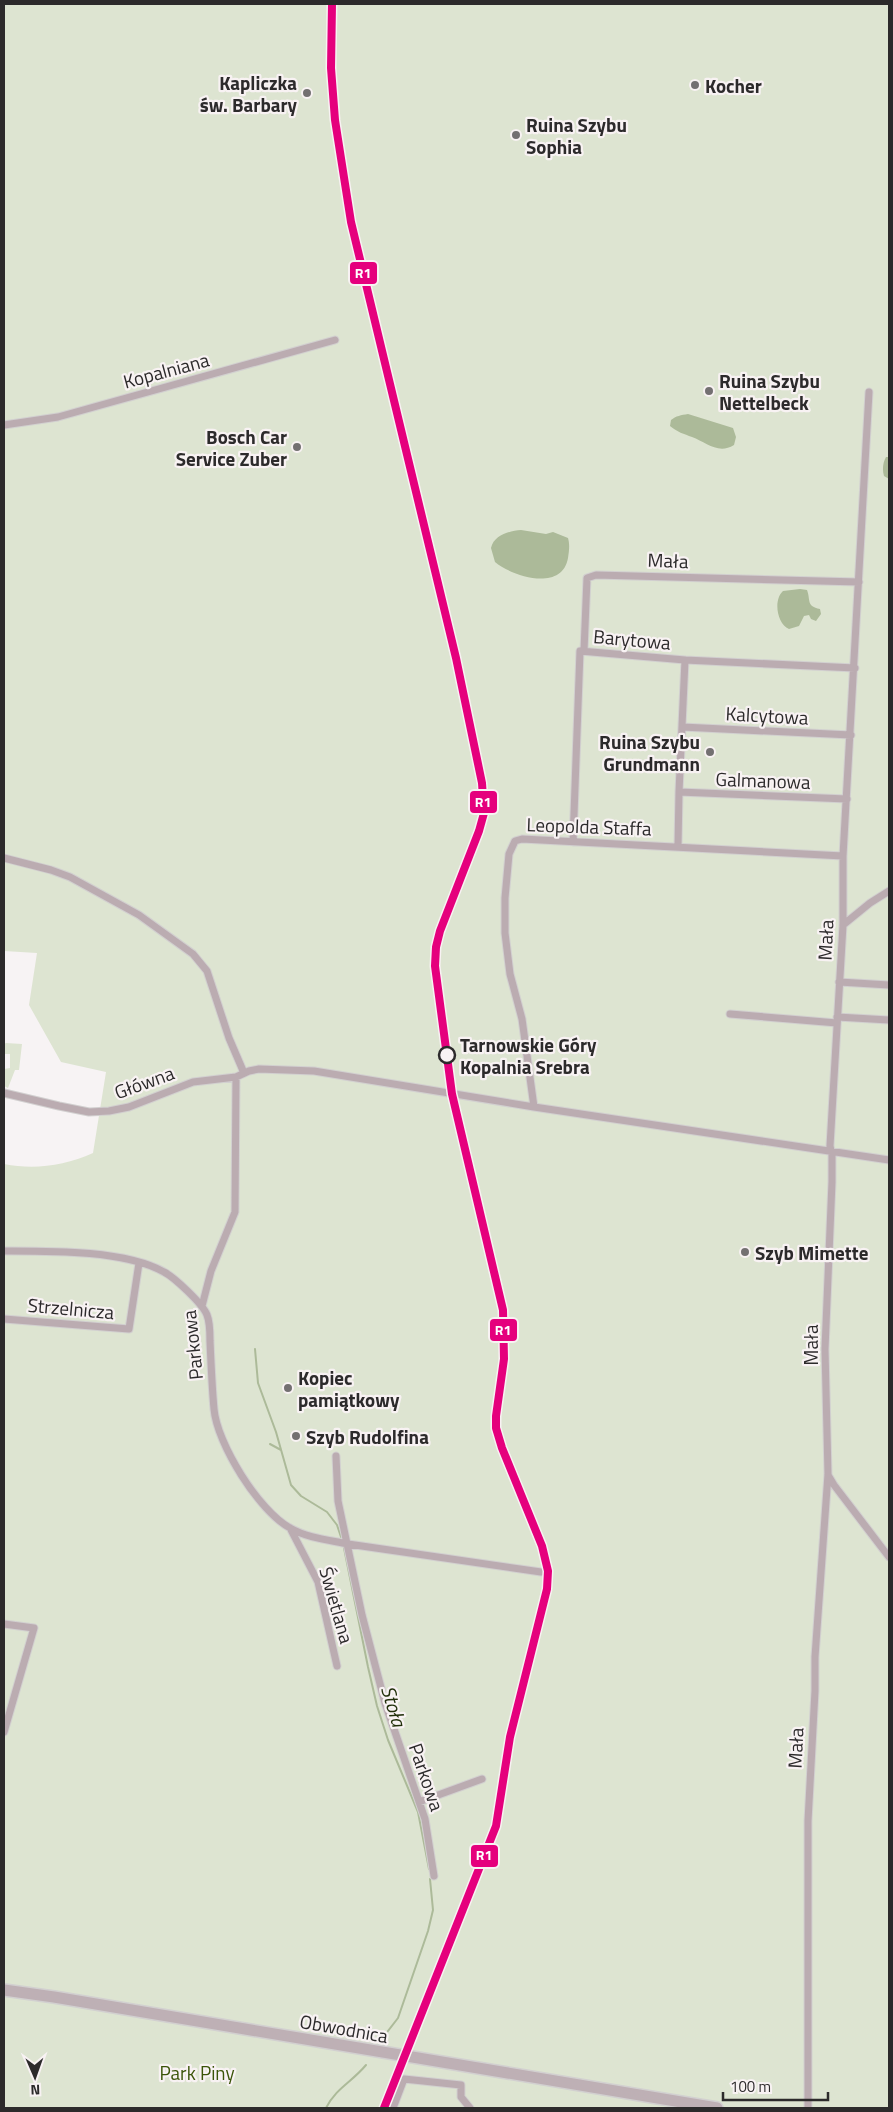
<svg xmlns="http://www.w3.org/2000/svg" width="893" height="2112" font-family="'Titillium Web',sans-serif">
<rect width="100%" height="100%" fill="#f7f3f4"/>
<path fill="#dde4d1" d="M4,4h885v2104h-885v-944c30,6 60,2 89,-11l13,-81 -45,-10 -32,-57 8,-52 -33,-2z
M6,1043l16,1 -3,26h-4l-7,18 -4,-2v-17l6,-1v-14h-6v-10z"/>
<path fill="#acba99" d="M688,414l45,14 3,9 -2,8c-16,10 -28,-3 -42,-8 -8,-3 -15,-5 -22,-11l1,-6c5,-4 10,-5 17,-6z
M886,457h3v22l-5,-3c-2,-6 -1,-14 2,-19z
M521,530l25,4 7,-2 15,6c2,7 1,13 0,20 -6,34 -55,19 -73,4l-4,-14c3,-13 18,-17 30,-18z
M800,589l7,1c4,11 -1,16 13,19l1,5 -5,7 -5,-2 -2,-4 -5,1 -5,10 -10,3c-12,-5 -16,-29 -6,-38z"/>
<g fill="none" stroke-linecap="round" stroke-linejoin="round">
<path stroke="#acba99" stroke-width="2" d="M255,1349l3,34 18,49 15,53 10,11 26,16 10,13 4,12
M270,1444l11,6
M344,1548l24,119 9,39 11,34 30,72 11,57
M381,2040l17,-22 30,-87 5,-21 -3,-31
M326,2108c10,-20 26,-26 40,-43"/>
<g stroke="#d2d0d0" stroke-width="9">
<path id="minor" d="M4,425l54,-8 277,-77
M584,651l3,-73 9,-3 263,7
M685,660l170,8
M682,727l169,8
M679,792l168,7
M573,842l7,-191 105,9 -6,132 -1,54
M4,858l47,12 19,7 69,38 54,39 14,17 22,67 15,35
M843,925l27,-22 19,-12
M839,982l50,3
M730,1014l107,9
M837,1017l52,3
M4,1093l55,13 30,6 20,-1 20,-4 64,-25 43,-5 13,-6 10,-2 55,2 220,36 355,53
M534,1107l-12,-88 -12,-45 -5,-41v-35l4,-44 6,-13 7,-2 321,17
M4,1251c45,0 121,-1 160,21 10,5 39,32 43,43 3,7 3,18 3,26 1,23 2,46 4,68 3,35 45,102 76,119 17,10 39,12 58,16l193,28
M202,1306l9,-35 24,-59 1,-135
M4,1319l125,10 10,-66
M336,1456l2,45 24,114 23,88 40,116 9,57
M828,1475l6,10 55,72
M290,1528l28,54 19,84
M4,1624l30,4 -30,104
M419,1802l63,-23
M393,2108l11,-29 57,6v12l9,11
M808,2108v-287l7,-130v-34l13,-183 -3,-125 7,-167v-27l-2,-9 13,-221v-69l26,-464"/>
</g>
<g stroke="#d2d0d0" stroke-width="14">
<path id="trunk" d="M4,1990l50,7 663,111"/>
</g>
<use href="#minor" stroke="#bbacb1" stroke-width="7"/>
<use href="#trunk" stroke="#beb0b5" stroke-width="11"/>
<g stroke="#f8f2f3" stroke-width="11">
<path id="rail-1" d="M332,4l-1,64 4,52 16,102 105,436 26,125 2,30 -5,18 -39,100 -4,16 -1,19 17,128 51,216 1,49 -8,57v12l6,20 40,98 6,25 -1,18 -37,148 -14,89 -112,282"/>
</g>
<use href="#rail-1" stroke="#e5007d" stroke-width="8"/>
</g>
<g fill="#737071" stroke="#f8f2f3" stroke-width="2">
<circle cx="695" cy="85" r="5"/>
<circle cx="307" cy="93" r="5"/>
<circle cx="516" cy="135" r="5"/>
<circle cx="709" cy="391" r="5"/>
<circle cx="297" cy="447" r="5"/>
<circle cx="710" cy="752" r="5"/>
<circle cx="745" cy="1252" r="5"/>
<circle cx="288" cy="1388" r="5"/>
<circle cx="296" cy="1436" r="5"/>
</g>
<circle fill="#f8f2f3" stroke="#2c2a2b" stroke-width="2.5" cx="447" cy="1055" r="8"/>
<g text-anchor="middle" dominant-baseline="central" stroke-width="4.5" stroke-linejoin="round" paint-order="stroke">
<g font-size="19" font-weight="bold" fill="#2c2a2b" stroke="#f8f2f3" text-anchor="start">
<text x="297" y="82" text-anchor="end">Kapliczka<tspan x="297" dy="22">św. Barbary</tspan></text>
<text x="705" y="85">Kocher</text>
<text x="526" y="124">Ruina Szybu<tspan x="526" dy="22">Sophia</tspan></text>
<text x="719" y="380">Ruina Szybu<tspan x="719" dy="22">Nettelbeck</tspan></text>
<text x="287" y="436" text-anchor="end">Bosch Car<tspan x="287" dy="22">Service Zuber</tspan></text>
<text x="700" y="741" text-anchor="end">Ruina Szybu<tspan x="700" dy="22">Grundmann</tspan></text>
<text x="755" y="1252">Szyb Mimette</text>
<text x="298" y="1377">Kopiec<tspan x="298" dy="22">pamiątkowy</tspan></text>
<text x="306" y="1436">Szyb Rudolfina</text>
</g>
<g font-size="19" fill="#2c2a2b" stroke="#f8f2f3">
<text transform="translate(166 370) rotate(-15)">Kopalniana</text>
<text transform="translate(668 560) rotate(2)">Mała</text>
<text transform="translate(632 639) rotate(5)">Barytowa</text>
<text transform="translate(767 715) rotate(3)">Kalcytowa</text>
<text transform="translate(763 780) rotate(2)">Galmanowa</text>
<text transform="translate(589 826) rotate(2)">Leopolda Staffa</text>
<text transform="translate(825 940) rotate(-87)">Mała</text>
<text transform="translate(144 1082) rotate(-20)">Główna</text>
<text transform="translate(71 1308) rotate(5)">Strzelnicza</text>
<text transform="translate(192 1345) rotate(-96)">Parkowa</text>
<text transform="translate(810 1345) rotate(-90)">Mała</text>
<text transform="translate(337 1605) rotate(74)">Świetlana</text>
<text transform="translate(795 1748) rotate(-87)">Mała</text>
<text transform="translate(427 1777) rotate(71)">Parkowa</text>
<text transform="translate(344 2028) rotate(10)">Obwodnica</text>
</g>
<g font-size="19" font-weight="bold" fill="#2c2a2b" stroke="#f8f2f3" text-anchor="start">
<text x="460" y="1044">Tarnowskie Góry<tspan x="460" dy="22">Kopalnia Srebra</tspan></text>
</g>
<g font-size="19" fill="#3a5408" stroke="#f8f2f3">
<text x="197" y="2072">Park Piny</text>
</g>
<g font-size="20" font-style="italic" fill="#22300b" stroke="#f8f2f3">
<text transform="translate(394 1706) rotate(73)">Stoła</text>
</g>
</g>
<g stroke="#f8f2f3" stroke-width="2">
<rect x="349" y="261" width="29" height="24" rx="5" fill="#e5007d"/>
<rect x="469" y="790" width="29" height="24" rx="5" fill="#e5007d"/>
<rect x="489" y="1318" width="29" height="24" rx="5" fill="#e5007d"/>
<rect x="470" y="1844" width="29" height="24" rx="5" fill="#e5007d"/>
</g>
<g font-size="14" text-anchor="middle" font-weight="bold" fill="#fff">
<text x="363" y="278">R1</text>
<text x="483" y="807">R1</text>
<text x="503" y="1335">R1</text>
<text x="484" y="1860">R1</text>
</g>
<rect width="893" height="2112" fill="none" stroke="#2c2a2b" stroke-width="10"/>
<g transform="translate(35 2077) rotate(178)" stroke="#f8f2f3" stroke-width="4" paint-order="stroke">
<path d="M0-4L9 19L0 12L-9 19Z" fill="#2c2a2b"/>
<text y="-8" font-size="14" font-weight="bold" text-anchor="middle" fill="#2c2a2b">N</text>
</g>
<path d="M723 2092v8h105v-8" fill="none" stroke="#2c2a2b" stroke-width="2.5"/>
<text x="730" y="2092" font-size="15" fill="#2c2a2b" stroke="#f8f2f3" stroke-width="4" paint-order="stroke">100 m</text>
</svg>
